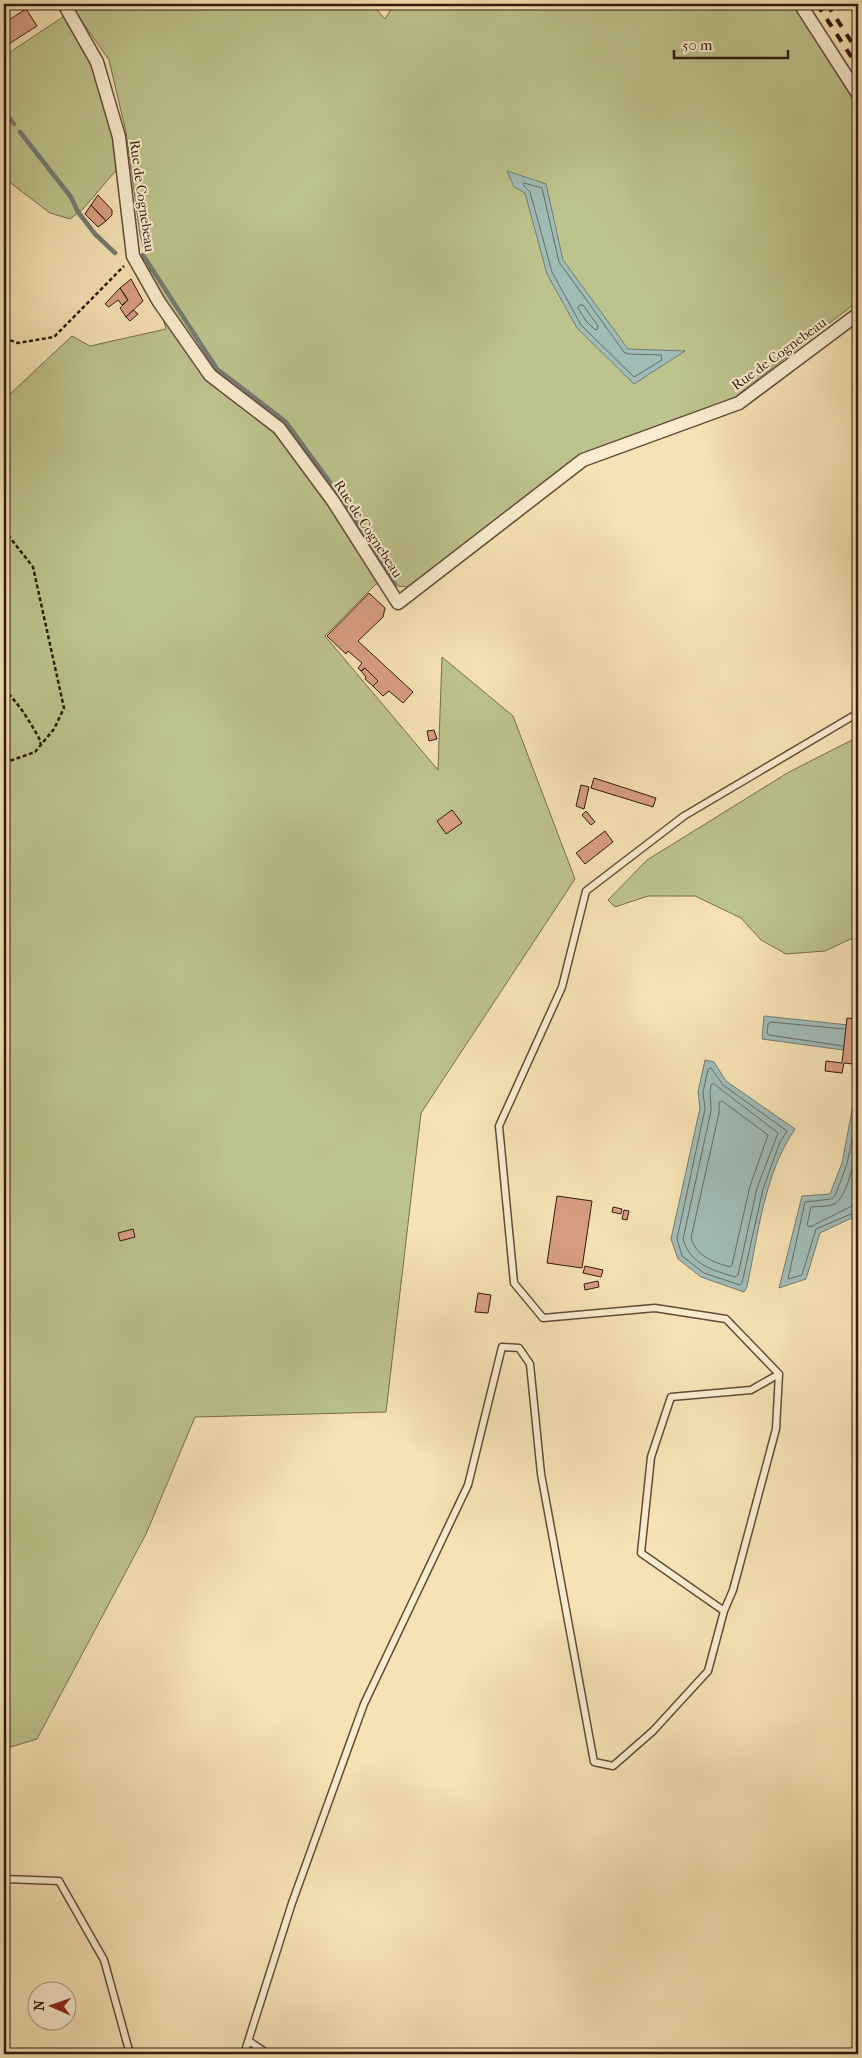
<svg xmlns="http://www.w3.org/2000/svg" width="862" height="2058" font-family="'IM FELL French Canon',serif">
<rect width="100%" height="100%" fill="#f6e2b4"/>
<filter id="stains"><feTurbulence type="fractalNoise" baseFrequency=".004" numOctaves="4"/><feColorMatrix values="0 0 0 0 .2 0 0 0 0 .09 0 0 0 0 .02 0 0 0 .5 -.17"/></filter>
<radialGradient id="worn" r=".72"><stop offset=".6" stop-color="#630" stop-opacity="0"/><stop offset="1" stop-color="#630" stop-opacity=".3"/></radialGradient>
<path fill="#bdc38c" stroke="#776e4d" d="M70,4h302l13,15 9,-15h401l63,104v193l-124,97 -154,58 -172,131 -32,-3 -51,52 113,134 4,-113 71,59 62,163 -154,234 -35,299 -191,5 -49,117 -109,205 -33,10v-1360l5,6 63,-59 18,10 76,-17 -26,-94 -14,-103 -17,-72z
M66,15c19,35 39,72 46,111 3,14 4,28 6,42l-35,41 -13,10 -20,-6 -46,-35v-122z
M858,737v201h-5l-28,13 -39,3 -25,-14 -20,-22 -46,-22h-47l-33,11 -7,-7 39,-40 142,-88z"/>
<path fill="#a0bcb7" stroke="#747b73" d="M507,171l39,13 17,76 65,89 57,2 -51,33 -57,-56 -30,-54 -22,-81 -11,-6z
M764,1016l94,10v26l-96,-13z
M705,1060l9,2 12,19 69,48c-31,45 -37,106 -48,158l-3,5 -43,-15 -23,-18 -7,-20 29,-131 -2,-16z
M858,1103v112l-38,18 -14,46 -27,9 23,-92 28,-2 12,-31 10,-53z"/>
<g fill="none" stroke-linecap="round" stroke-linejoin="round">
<path stroke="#686b62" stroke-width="1" d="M524,183l18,5 17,74 65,90 4,2 33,1 1,5 -28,17 -53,-52 -29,-53 -22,-80 -6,-6z
M580,305h3l15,21 -1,4 -3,-1 -8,-8 -8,-13z
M843,1046l-74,-11 -2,-2 1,-9 3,-2 73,7
M711,1068l12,17 64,46 -7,11 -17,47 -21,94 -2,2 -36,-12 -22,-17 -5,-17 28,-130 -2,-17 5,-22z
M714,1084l64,49 -21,55 -19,87 -3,2c-23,-7 -45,-13 -52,-38l28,-128 -1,-19 1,-7z
M722,1101l46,34 -18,51 -18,79 -2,2c-17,-5 -34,-11 -39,-29l28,-125v-10z
M858,1111l-11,53 -12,32 -4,3 -26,3 -17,77 14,-4 14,-46 42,-18
M858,1139c-2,13 -10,59 -24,65 -6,3 -16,2 -23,3l-4,18 3,2 42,-21 6,-1"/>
<path stroke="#747b73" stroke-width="4.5" d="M4,111l10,13
M20,132l51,65 7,15 17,22 20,19
M143,255l74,114 69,53 54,74 55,88"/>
</g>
<path fill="#d89e81" stroke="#311a0e" d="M26,9l11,17 -33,21v-24z
M98,195l14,15v5l-6,6 -15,-16z
M91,205l15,16 -8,6 -13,-13z
M131,279l12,22 -17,16 -6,-9 8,-8 -8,-12z
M120,288l8,12 -6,5 -4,-5 -9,7 -4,-3z
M133,310l5,4 -8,7 -4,-4z
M369,593l16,15 -2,9 -25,24 55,51 -10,11 -14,-12 -6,5 -10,-10 5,-5 -13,-13 -4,3 -3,-3 4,-5 -14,-12 -2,3 -19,-18z
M365,668l13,13 -5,5 -8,-7 1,-2 -5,-6z
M434,730l3,9 -8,2 -2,-10z
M594,778l62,20 -3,9 -62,-19z
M581,785l8,2 -5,22 -8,-3z
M452,810l10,13 -16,11 -9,-13z
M586,811l9,11 -4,3 -9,-10z
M605,831l8,11 -28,22 -9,-11z
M847,1018l10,1 -4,45 -9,-1 -2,10 -17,-2 1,-10 16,2z
M557,1196l35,5 -10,67 -35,-5z
M613,1207l9,2 -1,5 -9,-2z
M624,1210l5,1 -2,9 -5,-1z
M133,1229l2,8 -15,4 -2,-8z
M585,1266l18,4 -2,7 -18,-4z
M598,1281l1,6 -14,3 -1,-6z
M478,1293l13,2 -3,18 -13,-1z"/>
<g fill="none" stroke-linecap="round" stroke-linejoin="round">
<g stroke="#624c38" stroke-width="9">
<path id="lane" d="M724,1611l9,-21 43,-161 3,-55
M4,1879l55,2 45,79 26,94
M249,2041l19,13
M244,2054l48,-151 72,-199 104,-219 34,-138 17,1 11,16 11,110 53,288 19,4 40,-35 55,-60 16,-60 -83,-58 10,-96 20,-60 80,-7 28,-16 -53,-55 -71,-11 -112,10 -29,-35 -15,-157 63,-139 24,-96 98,-75 174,-103"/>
</g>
<g stroke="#624c38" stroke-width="15">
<path id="street" d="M64,4l33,58 22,75 14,119 26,46 51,73 69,53 54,73 65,102 185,-143 156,-57 119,-89
M800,4l58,90"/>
</g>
<path stroke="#311a0e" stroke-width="2.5" stroke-dasharray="4 2.5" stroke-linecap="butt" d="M4,338l14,5 36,-6 70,-71
M4,530l29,37 31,141 -10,21 -19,23 -31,11
M4,689c16,16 27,34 37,53l-1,2"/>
<use href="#lane" stroke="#f9ecce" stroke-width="6"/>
<use href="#street" stroke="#f9ecce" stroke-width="12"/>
<path stroke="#311a0e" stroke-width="4" stroke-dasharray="9 9" stroke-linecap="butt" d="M817,4l41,63
M827,4l31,48"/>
</g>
<g text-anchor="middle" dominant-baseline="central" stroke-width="4" stroke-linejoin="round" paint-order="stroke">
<g font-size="14" fill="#311a0e" stroke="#f9ecce">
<text transform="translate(142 196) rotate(82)">Rue de Cognebeau</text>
<text transform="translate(779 354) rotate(-36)">Rue de Cognebeau</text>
<text transform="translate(368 529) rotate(57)">Rue de Cognebeau</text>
</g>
</g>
<rect width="862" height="2058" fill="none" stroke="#f6e2b4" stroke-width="20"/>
<rect x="5" y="5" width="852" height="2048" fill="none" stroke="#311a0e" stroke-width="2.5"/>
<rect x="10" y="10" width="842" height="2038" fill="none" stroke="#311a0e"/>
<g transform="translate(52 2006) rotate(272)"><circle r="24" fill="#f9ecce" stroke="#a99881"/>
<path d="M0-4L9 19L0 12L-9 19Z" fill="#8f2418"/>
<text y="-8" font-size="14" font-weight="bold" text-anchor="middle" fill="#311a0e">N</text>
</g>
<path d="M674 50v8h114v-8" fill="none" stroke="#311a0e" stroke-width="2.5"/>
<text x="682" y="50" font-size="15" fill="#311a0e" stroke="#f9ecce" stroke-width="4" paint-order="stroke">50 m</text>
<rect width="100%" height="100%" filter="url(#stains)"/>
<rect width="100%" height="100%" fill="url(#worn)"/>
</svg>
